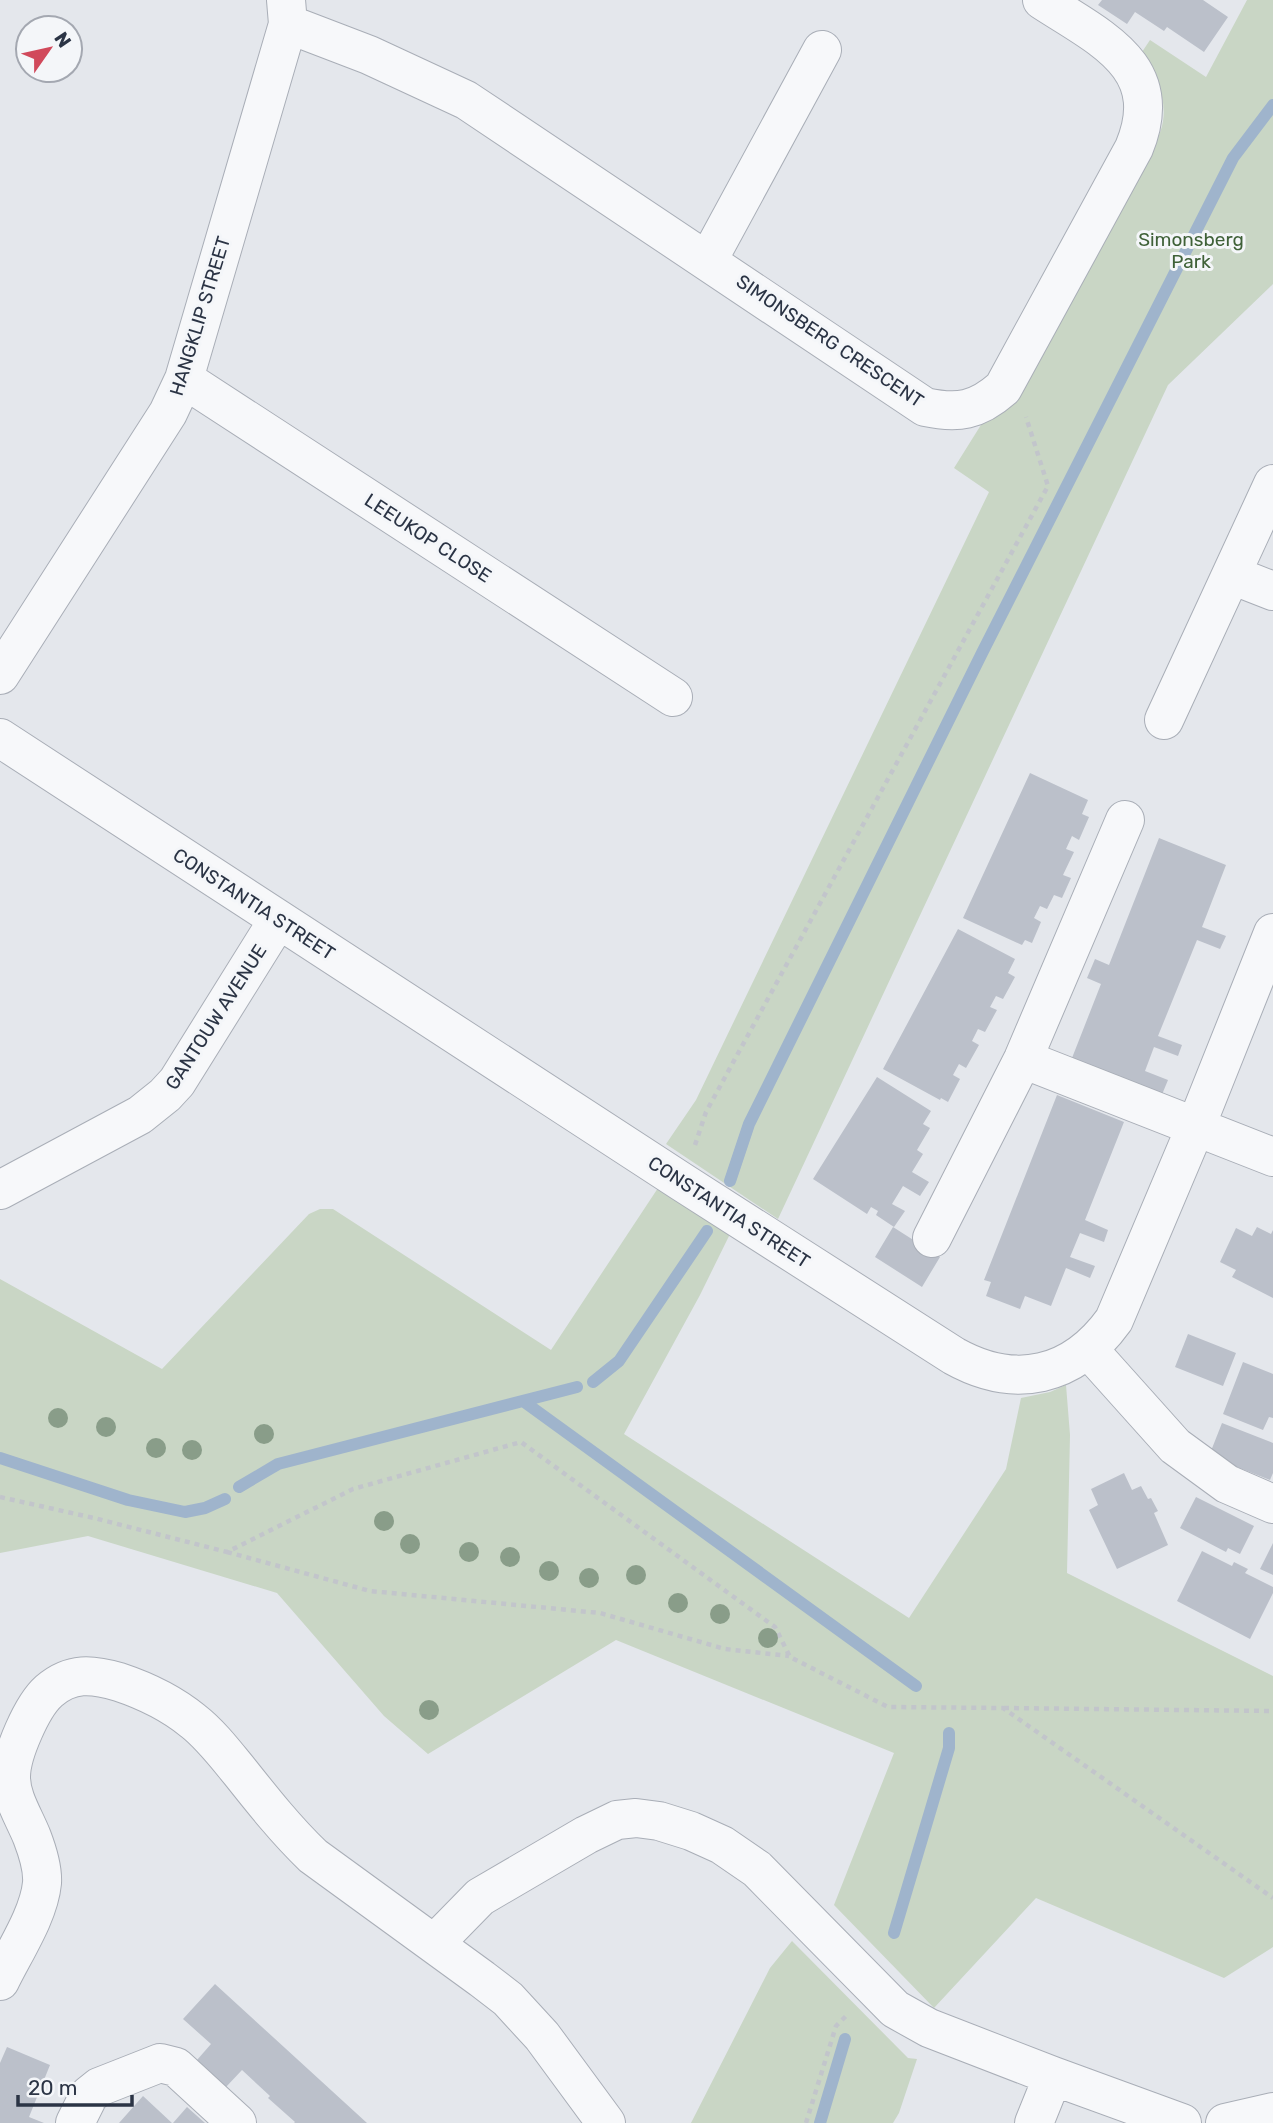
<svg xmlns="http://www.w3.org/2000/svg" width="1273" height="2123" font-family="Rubik,sans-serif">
<rect width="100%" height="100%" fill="#e4e7ec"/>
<path fill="#c9d6c5" d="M1247,0h26v284l-105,101 -390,834 -112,-75 30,-44 293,-608 -35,-24 191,-305c6,-13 16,-27 18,-42 4,-24 -9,-49 -21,-69l8,-12 56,37z
M658,1188l72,46 -30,61 -76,139 285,184 97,-149 15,-71 29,-6 16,-7 4,50 -3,138 206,103v271l-49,31 -188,-80 -102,110 -100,-103 60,-152 -278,-113 -188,114 -44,-38 -107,-123 -189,-57 -88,17v-274l162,90 147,-155 11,-5h13l218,141z
M792,1941l116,117 9,1 -18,54 -6,10h-202l79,-155z"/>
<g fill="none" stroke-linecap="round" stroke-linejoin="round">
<path stroke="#9fb4cc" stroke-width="12" d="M730,1181l19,-57 233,-471 251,-495 40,-53
M593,1382l26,-21 88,-130
M523,1401l393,285
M0,1458l128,42 57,12 20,-4 20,-9
M239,1487l39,-23 299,-77
M894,1933l55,-185v-15
M820,2123l25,-84"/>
</g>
<path fill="#bbc0ca" d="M1102,0h101l25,17 -24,35 -37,-25 -3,4 -29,-19 -8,12 -29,-19z
M1030,773l58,27 -6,14 7,3 -10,23 -7,-4 -6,13 8,3 -11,23 8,3 -9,20 -8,-3 -7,14 -7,-3 -6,12 7,4 -9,21 -7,-3 -3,5 -59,-27z
M1159,838l67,27 -24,62 24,9 -6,13 -23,-9 -39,96 24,9 -4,11 -24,-9 -9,24 23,9 -12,29 -84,-51 29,-74 -14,-6 8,-19 14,6z
M958,929l57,30 -7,14 7,4 -12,22 -7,-3 -6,11 7,3 -12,22 -7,-3 -6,12 7,4 -13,23 -7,-4 -6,11 7,4 -12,23 -7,-4 -1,2 -57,-31z
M877,1077l54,34 -8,13 7,4 -13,22 6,4 -11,18 17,10 -9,14 -17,-10 -11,18 13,7 -11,16 -18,-12 2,-4 -7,-4 -4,7 -54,-35z
M1057,1095l67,27 -39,98 23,10 -4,12 -24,-9 -10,24 25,9 -5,12 -24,-10 -15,38 -26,-10 -5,13 -34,-13 5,-14 -7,-2z
M893,1227l47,30 -18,30 -47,-30z
M1257,1227l14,7 2,-4v68l-41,-21 4,-7 -16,-8 16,-34 16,8z
M1188,1334l48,19 -13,33 -48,-19z
M1243,1362l30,12v44l-4,-1 -6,13 -40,-16z
M1222,1423l51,20v30l-3,7 -61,-24z
M1124,1473l8,17 9,-4 7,13 3,-1 7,13 -4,2 14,32 -51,24 -28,-59 9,-5 -7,-16z
M1196,1497l58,29 -14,28 -12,-6 -2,4 -46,-24z
M1273,1543v32l-13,-6z
M1202,1551l30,15 2,-4 14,7 -3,4 28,14v6l-23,46 -73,-38z
M215,1984l152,139h-73l1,-1 -27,-24 2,-2 -28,-26 -16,17 -29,-27 14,-16 -28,-25z
M7,2047l43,18 -21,52 15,6h-44v-60z
M143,2096l29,27h-53z
M187,2107l18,16h-32z"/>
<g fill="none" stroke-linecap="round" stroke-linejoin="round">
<g stroke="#a9aeb7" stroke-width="40">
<path id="minor" d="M288,24l81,31 97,45 459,307c33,7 52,4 78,-19l131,-240c34,-82 -34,-110 -92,-148
M708,260l114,-210
M184,379l489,318
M1232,575l41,16
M0,675l168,-262 16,-34 104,-355 -2,-24
M1164,720l109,-236
M0,738l682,444 272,174c61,34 119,21 160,-36l82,-194 77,-193
M1023,1059l250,98
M0,1190l140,-75 25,-20 12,-13 101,-162
M932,1238l91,-179 102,-239
M1089,1350l86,96 52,38 46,20
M434,1944l46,-47 106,-62 31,-15 19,-2 23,3 32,10 31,14 35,24 138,140 34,19 124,48 129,47
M0,1981c14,-29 39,-66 42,-98 1,-14 -5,-33 -10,-46 -8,-20 -21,-39 -21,-60 0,-23 21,-71 38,-86 22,-19 43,-17 70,-9 27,9 52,21 74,39 18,14 33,34 47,51 23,29 46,58 73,84l169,123 26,20 34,37 64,87
M75,2123l14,-28 10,-8 61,-24 16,4 61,56
M1034,2123l19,-47
M1225,2123l48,-11"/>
</g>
<path stroke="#c2c5cb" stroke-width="4.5" stroke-dasharray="5 5" stroke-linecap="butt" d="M695,1145l11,-33 342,-626 -22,-69
M0,1497l94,21 133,34 126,-63 168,-47 254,185 15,30 98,50 115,1 270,190
M227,1552l143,39 230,22 125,36 64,7
M1004,1708l269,3
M806,2123l30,-97 12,-12"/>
<use href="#minor" stroke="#f7f8fa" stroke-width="38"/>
</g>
<g fill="#899d89">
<circle cx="58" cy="1418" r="10"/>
<circle cx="106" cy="1427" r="10"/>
<circle cx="264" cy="1434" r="10"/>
<circle cx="156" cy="1448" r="10"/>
<circle cx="192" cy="1450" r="10"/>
<circle cx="384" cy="1521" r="10"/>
<circle cx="410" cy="1544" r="10"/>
<circle cx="469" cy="1552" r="10"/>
<circle cx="510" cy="1557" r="10"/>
<circle cx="549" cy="1571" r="10"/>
<circle cx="636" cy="1575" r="10"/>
<circle cx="589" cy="1578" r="10"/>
<circle cx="678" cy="1603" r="10"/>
<circle cx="720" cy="1614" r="10"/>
<circle cx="768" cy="1638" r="10"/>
<circle cx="429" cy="1710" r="10"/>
</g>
<g text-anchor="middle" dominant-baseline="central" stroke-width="6" stroke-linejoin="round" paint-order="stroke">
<g font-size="19" fill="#3f6138" stroke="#f4f6f9">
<text x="1191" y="239">Simonsberg<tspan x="1191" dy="22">Park</tspan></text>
</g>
<g font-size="19" fill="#2b3445" stroke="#f4f6f9">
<text transform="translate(200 316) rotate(-73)">HANGKLIP STREET</text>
<text transform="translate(830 341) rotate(34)">SIMONSBERG CRESCENT</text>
<text transform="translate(428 538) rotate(33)">LEEUKOP CLOSE</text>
<text transform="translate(254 904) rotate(33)">CONSTANTIA STREET</text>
<text transform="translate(216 1017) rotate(-57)">GANTOUW AVENUE</text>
<text transform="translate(729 1212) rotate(33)">CONSTANTIA STREET</text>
</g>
</g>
<g transform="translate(49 49) rotate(56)"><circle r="33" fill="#f4f6f9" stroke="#a4a8b1" stroke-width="2"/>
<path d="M0-5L12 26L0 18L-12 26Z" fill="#d1495b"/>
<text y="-10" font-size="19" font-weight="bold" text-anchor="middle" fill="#2b3445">N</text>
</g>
<path d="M18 2095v10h114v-10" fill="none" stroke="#2b3445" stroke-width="3.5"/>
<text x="28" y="2095" font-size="21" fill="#2b3445" stroke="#f4f6f9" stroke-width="5" paint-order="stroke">20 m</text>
</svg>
